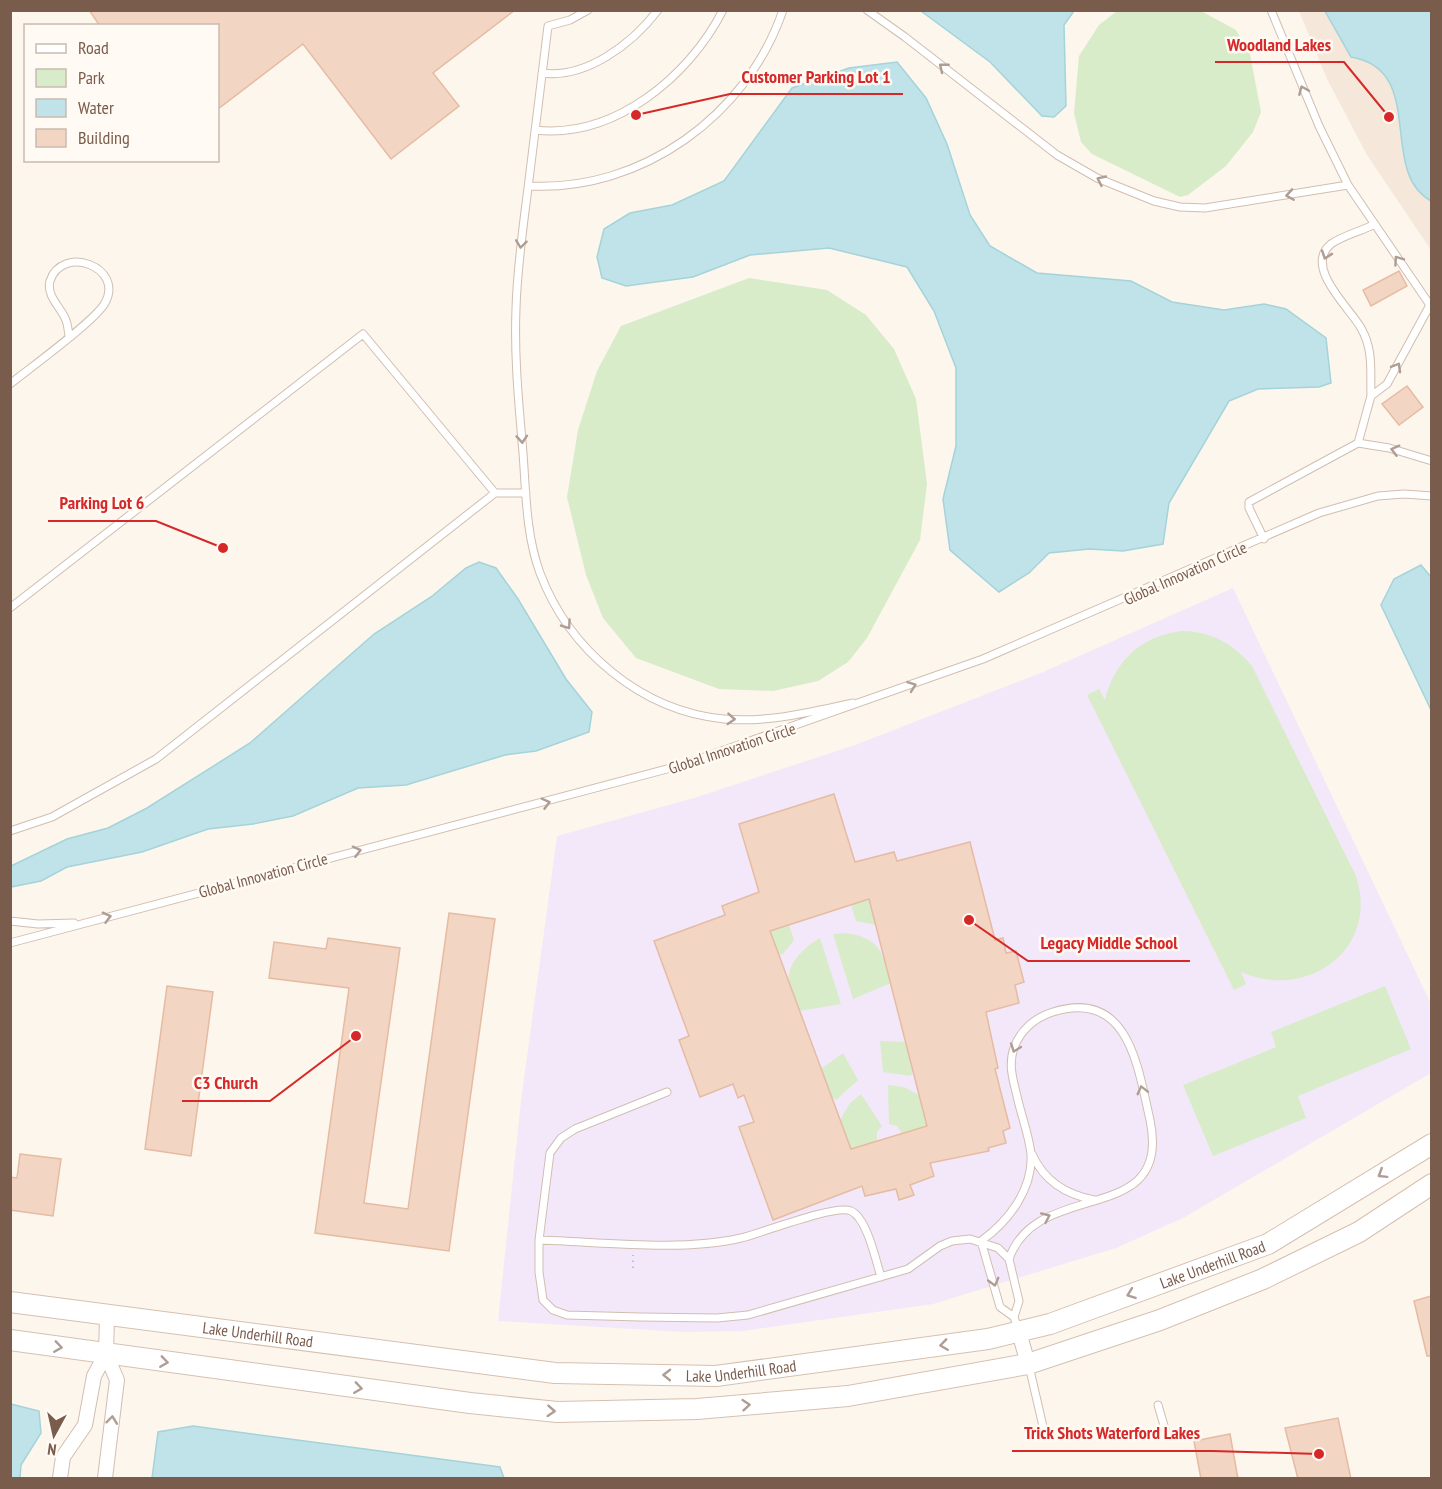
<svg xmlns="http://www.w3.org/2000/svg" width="1442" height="1489" font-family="'PT Sans Narrow',sans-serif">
<rect width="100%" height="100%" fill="#fdf6ec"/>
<path fill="#f5e8da" d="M1299,11h132v239l-64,-95 -40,-76z"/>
<path fill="#f3e8fa" d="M1233,588l198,416v69l-248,145 -67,30 -183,56 -190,27 -60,1 -185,-11 23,-220 36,-265 137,-38 161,-53 188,-73z"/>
<path fill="#d8ecc9" d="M1117,11h84l35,19 14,24 11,58 -8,20 -27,34 -38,29 -8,2 -88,-43 -11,-12 -7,-29 5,-57 20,-31z
M749,278l78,12 39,25 28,34 22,50 11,85 -7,56 -53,98 -19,24 -30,19 -45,10 -54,-2 -83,-31 -33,-40 -17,-43 -19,-78 11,-67 19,-59 24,-45z
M1184,631c28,1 50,13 68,35l104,210c24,74 -49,125 -115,96l5,12 -12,6 -147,-295 12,-6 6,11c9,-39 38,-66 79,-69z
M869,899l7,26 -20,-4 -5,-16z
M789,925l5,15 -11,14 -5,1 -8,-24z
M844,933c36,4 39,19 47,50l-38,16 -20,-65z
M820,938l21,66 -42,7c-3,-9 -8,-18 -10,-27 -4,-19 16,-38 31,-46z
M1385,986l26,63 -113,47 8,22 -93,38 -30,-71 93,-38 -5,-15z
M880,1041l25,1 8,29 -2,5 -28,-4z
M843,1053l15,27 -22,20 -5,-4 -10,-27z
M888,1085l16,2 15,8 8,31 -25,8 -5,-8 -8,-2z
M861,1094l21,32 -5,6v9l-26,8 -11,-29 10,-17z"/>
<path fill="#bfe3e8" stroke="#a5d3da" stroke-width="1.5" d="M921,11h153l-10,14 2,81 -12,11 -12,-1 -52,-54z
M1325,11h106v190c-54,-30 -3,-131 -80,-144z
M897,62l29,36 21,46 23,71 20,31 47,27 94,8 41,21 52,8 40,-6 22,5 40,29 5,45 -12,4 -61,2 -29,12 -60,102 -6,41 -40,7 -34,-2 -40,4 -20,20 -30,19 -49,-42 -7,-51 13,-53v-78l-22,-57 -27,-44 -78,-19 -79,7 -57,22 -67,9 -24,-8 -5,-21 7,-28 26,-16 42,-8 52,-24 68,-93 57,-20z
M479,562l17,6 22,31 48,80 26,33 -3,20 -53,19 -31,4 -99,30 -48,3 -65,28 -40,8 -45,5 -66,23 -75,15 -26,14 -30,6v-21l56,-27 41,-11 39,-20 103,-65 124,-109 57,-37 35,-29z
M1421,565l10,12v133l-50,-105 13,-26z
M11,1404l28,7 2,22 -20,32 -1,13h-9z
M193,1426l307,41 4,11h-352l6,-46z"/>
<path fill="#f3d5c3" stroke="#e6bba3" stroke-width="1.5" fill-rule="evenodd" d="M89,10h426l-82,63 26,33 -68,53 -88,-115 -85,65v-83h-118z
M1399,271l8,15 -36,20 -8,-16z
M1407,386l16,21 -24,18 -17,-21z
M834,794l21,68 39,-10 3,9 73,-19 25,98 8,-2 3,15 10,-2 8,31 -9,3 4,18 -33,9 12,56 -3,1 15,59 -7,3 3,12 -18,5 1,3 -59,12 4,13 -24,9 4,10 -15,5 -3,-11 -31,7 -3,-10 -89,34 -34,-93 15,-5 -10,-27 -6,3 -5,-14 -33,13 -21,-57 10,-4 -35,-95 71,-26 -3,-9 37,-14 -20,-68zM869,899l58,227 -76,23 -81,-218z
M449,913l46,6 -46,332 -134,-18 34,-245 -80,-10 5,-36 52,7 2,-11 72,10 -36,255 44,6z
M167,986l46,6 -22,164 -46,-7z
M20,1154l41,5 -8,57 -43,-6v-33l7,1z
M1431,1296v60h-4l-13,-55z
M1338,1418l13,61h-53l-13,-51z
M1230,1434l8,45h-37l-7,-38z"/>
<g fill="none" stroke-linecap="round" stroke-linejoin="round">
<g stroke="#d1beb0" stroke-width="9">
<path id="lane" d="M588,10l-18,10 -22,6c-7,54 -13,108 -20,162 -5,40 -11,80 -12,121 -2,48 3,96 7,144 3,40 3,82 17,120 29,77 101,138 184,146 45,4 86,-7 129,-16
M867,10l38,27 152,118 40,23 57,23 26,6 25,1 143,-23
M1271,10l48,116 29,59 84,123
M542,73c44,6 90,-29 116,-63
M535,130c79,9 154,-53 188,-120
M529,186c112,6 218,-70 254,-176
M1373,225c-12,6 -31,11 -42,19 -28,23 19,64 30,84 13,23 9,43 10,68l16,-12 43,-79
M10,384c20,-16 85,-63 95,-81 20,-36 -43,-59 -55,-22 -4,14 10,26 15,37 3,6 3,12 4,18
M1358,443l31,5 43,13
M1264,539l-15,-31v-6l109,-59 13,-47
M10,608l353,-274 132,159
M10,831l42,-14 104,-58 339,-266h31
M10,921l28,3 36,-1
M10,943l672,-178 301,-106 336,-146 59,-17 26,-2 28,2
M667,1092l-92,37 -14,9 -11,15 -11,87v32l4,28 10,10 14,5 73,2 77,1 31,-3 160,-46 32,-23 12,-5 18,-2 28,9 11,11 10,42 -5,16 4,12
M1032,1154c12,27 33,40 62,46
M539,1240c62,2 142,12 202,-2 21,-5 94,-34 110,-27 16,7 25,50 30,66
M981,1241c28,-20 52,-52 50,-87 -2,-19 -10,-39 -14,-58 -4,-16 -9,-32 -3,-48 6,-18 22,-31 39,-36 76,-24 85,56 97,108 23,109 -113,57 -141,139
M981,1241l19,66 14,10
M1029,1366l16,69
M1158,1405l7,24"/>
</g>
<g stroke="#d1beb0" stroke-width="16">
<path id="street" d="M1019,1332l9,32
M60,1478l3,-21 22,-32 9,-49 12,-22
M105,1478l12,-98 -11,-26 1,-38"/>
</g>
<g stroke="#d6c0b0" stroke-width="22">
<g id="secondary">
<path id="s1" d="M10,1302l545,71 161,3 272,-37 62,-15 218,-80 164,-100"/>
<path d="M10,1340l460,63 87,9 140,-3 151,-13 180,-32 132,-44 103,-41 96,-47 73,-48"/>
</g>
</g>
<path stroke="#d9b8a5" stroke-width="2" stroke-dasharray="1.5 4.5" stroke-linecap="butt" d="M633,1268v-13"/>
<use href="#lane" stroke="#fff" stroke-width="7"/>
<use href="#street" stroke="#fff" stroke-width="14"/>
<use href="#secondary" stroke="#fff" stroke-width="20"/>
</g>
<defs><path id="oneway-chevron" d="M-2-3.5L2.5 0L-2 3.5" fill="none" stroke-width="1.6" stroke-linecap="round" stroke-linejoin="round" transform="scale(1.5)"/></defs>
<g stroke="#af9d94">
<use href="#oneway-chevron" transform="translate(943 67) rotate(-141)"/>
<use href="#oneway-chevron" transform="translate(1303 90) rotate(-113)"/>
<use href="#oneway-chevron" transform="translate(1101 180) rotate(-155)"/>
<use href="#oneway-chevron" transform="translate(1290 195) rotate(171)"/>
<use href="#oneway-chevron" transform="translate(521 244) rotate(97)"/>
<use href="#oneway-chevron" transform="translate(1326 255) rotate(109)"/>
<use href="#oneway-chevron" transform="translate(1398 260) rotate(-125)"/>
<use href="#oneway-chevron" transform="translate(1397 367) rotate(-60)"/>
<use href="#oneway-chevron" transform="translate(522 439) rotate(86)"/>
<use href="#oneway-chevron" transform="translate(1395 450) rotate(-165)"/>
<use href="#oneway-chevron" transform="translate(567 625) rotate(55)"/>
<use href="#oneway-chevron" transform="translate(912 686) rotate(-20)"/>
<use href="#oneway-chevron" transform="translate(731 719) rotate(4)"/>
<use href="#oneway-chevron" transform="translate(546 803) rotate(-15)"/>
<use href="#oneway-chevron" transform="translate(357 851) rotate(-14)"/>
<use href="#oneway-chevron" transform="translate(107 917) rotate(-15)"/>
<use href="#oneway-chevron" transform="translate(1015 1048) rotate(110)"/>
<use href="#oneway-chevron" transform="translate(1142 1090) rotate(-104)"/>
<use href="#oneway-chevron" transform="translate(1382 1174) rotate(148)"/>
<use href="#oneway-chevron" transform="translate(1046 1217) rotate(-24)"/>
<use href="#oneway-chevron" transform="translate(994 1282) rotate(75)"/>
<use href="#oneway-chevron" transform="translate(1131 1294) rotate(160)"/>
<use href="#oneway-chevron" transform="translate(944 1345) rotate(172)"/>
<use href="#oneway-chevron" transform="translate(58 1347) rotate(8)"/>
<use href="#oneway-chevron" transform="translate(164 1362) rotate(8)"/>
<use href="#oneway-chevron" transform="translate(667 1375) rotate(-179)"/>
<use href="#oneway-chevron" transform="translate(358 1388) rotate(8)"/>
<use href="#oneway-chevron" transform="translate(746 1405) rotate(-5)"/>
<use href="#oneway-chevron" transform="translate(551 1411) rotate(4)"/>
<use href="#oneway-chevron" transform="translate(112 1420) rotate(-83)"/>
</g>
<g text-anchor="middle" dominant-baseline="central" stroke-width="5" stroke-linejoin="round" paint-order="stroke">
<g font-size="16" fill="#7a5c4d" stroke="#fffaf3">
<text transform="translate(1185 573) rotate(-24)">Global Innovation Circle</text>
<text transform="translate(732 748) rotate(-18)">Global Innovation Circle</text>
<text transform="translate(263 875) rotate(-15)">Global Innovation Circle</text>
<text stroke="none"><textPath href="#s1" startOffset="1222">Lake Underhill Road</textPath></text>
<text stroke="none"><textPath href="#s1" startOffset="250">Lake Underhill Road</textPath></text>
<text stroke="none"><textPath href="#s1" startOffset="736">Lake Underhill Road</textPath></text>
</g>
</g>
<path fill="none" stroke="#d62828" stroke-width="2" d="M1389 117L1344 62H1215M636 115L730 94H903M223 548L156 521H48M969 920L1028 961H1190M356 1036L270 1101H182M1319 1454L1213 1451H1012"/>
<g fill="#d62828" stroke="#fffaf3" stroke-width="2">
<circle cx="1389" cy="117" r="6"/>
<circle cx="636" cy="115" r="6"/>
<circle cx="223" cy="548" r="6"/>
<circle cx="969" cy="920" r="6"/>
<circle cx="356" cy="1036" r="6"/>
<circle cx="1319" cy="1454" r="6"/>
</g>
<g font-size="18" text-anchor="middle" font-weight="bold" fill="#d62828" stroke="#fffaf3" stroke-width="5" stroke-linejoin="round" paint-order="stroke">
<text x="1279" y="51">Woodland Lakes</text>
<text x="816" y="83">Customer Parking Lot 1</text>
<text x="102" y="509">Parking Lot 6</text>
<text x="1109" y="949">Legacy Middle School</text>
<text x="226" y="1089">C3 Church</text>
<text x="1112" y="1439">Trick Shots Waterford Lakes</text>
</g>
<rect width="1442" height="1489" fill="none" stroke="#7a5c4d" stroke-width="24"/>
<rect x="24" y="24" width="195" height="138" fill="#fffaf3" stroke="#cabbb1" stroke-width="1.5"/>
<rect x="36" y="44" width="30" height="9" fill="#ffffff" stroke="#cabbb1" stroke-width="1.5"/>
<text x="78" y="54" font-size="18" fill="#7a5c4d">Road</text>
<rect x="36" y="69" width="30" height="18" fill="#d8ecc9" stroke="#cabbb1" stroke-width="1.5"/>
<text x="78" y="84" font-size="18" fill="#7a5c4d">Park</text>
<rect x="36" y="99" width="30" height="18" fill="#bfe3e8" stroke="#cabbb1" stroke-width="1.5"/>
<text x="78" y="114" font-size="18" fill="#7a5c4d">Water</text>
<rect x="36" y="129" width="30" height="18" fill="#f3d5c3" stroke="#cabbb1" stroke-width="1.5"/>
<text x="78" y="144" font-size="18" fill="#7a5c4d">Building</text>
<g transform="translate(54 1435) rotate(188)" stroke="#fffaf3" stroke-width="4.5" paint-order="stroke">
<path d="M0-4.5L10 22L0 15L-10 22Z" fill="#7a5c4d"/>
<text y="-9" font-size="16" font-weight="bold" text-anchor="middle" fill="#7a5c4d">N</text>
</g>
</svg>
